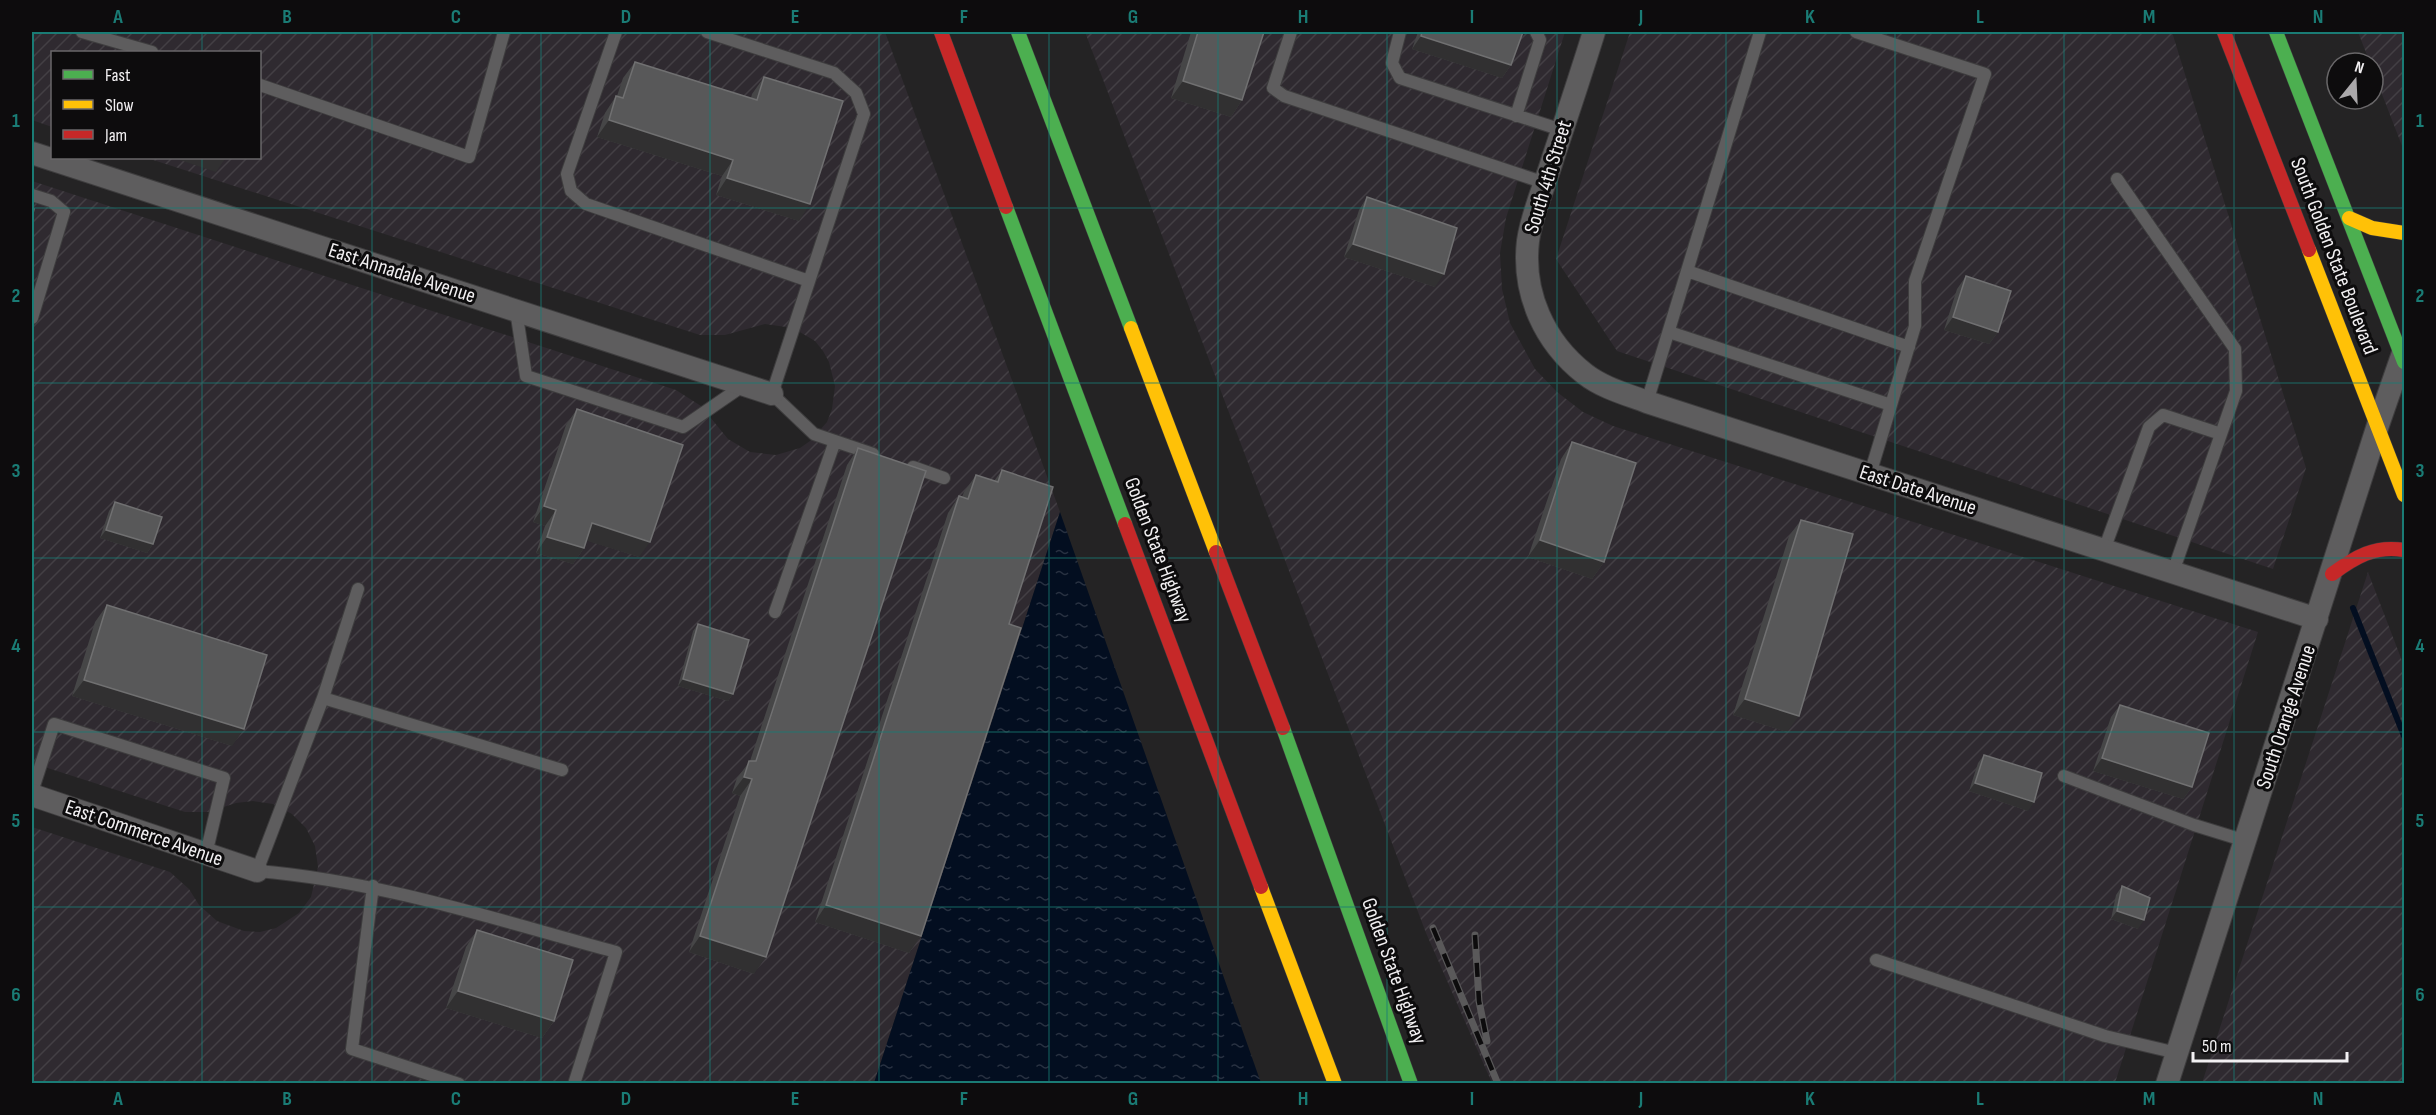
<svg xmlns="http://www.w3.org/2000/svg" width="2436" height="1115" font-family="'Sofia Sans Condensed',sans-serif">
<defs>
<pattern id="industrial-furrows" width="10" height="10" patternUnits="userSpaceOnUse" patternTransform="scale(1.5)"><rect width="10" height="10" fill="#2f2a30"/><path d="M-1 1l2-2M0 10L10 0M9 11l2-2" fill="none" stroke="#433f44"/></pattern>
<pattern id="water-ripples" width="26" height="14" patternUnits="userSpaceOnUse" patternTransform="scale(1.5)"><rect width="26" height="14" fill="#030e20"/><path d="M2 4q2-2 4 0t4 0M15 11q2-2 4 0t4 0" fill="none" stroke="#283141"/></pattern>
</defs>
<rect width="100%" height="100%" fill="#242324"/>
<path fill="url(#industrial-furrows)" d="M32,32h853l175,480 -186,571h-842v-256l138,45 19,17 10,16 18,16 27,10 16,1 16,-4 23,-15 12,-16 7,-30 -3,-21 -9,-18 -14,-14 -19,-10 -20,-3 -17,2 -28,9h-23l-153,-49v-582l644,209 25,16 27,33 22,13 26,3 24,-7 10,-7 17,-19 5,-13 3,-23 -6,-24 -6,-11 -8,-10 -22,-13 -28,-4 -40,11h-25l-553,-177h113v-106h-208v75l-20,-7z
M1085,32h480l-59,186 -6,35 2,36 8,34 25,46 22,23 26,20 30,14 645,206 -143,451h-623l-66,-150z
M1630,32h542l134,436 -33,101 -656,-218 -61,-92z
M2358,32h46v119l-31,-80v-8h-3z
M2368,572l36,94v417h-202z"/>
<path fill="url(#water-ripples)" d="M1060,512l201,571h-387z"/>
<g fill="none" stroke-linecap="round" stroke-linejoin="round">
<path stroke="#030e20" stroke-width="6" d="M2353,608l51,128"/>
<g stroke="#3e3d3e" stroke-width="14">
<path id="lane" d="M82,32l70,20
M616,32l-49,142 4,17 15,13 223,77
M707,32l127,41 22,20 8,21 -92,280 42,40 59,20
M1291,32l-18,56 11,8 261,87
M1400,32l-8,31 8,15 162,52
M1856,32l129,42 -70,207v45l-45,148
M260,85l209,72 35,-125
M1516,116l24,-76 -4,-8
M2117,179l118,170 1,42 -63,181
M32,195l19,6 13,11 -32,106
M1687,271l222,76
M516,310l10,66 157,51 61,-42
M1669,332l222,73
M1647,402l113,-370
M913,467l31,11
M2104,550l45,-123 14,-12 58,19
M358,589l-35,109 -66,173c123,10 240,49 359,81l-42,132
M775,612l60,-171
M323,698l239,72
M2064,776l130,49 52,16
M32,792l22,-68 170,54 -18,76
M373,886l-21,163 107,35
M1876,960l229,76 72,17"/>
</g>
<g stroke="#3e3d3e" stroke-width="24">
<path id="street" d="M1594,32c-13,42 -27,84 -41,126 -8,27 -21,55 -25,83 -6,52 16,101 57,133 18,14 41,20 62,28l670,217
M32,153l740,241
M32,795l225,76
M2167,1084l211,-659 26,-75"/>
</g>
<g stroke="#3e3d3e" stroke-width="15">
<path id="fast" d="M1018,32l113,296
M2276,32l128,330
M1006,207l119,317
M1283,728l128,356"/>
</g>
<g stroke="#3e3d3e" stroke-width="15">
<path id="slow" d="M2349,218l23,10 32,5
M2309,250l95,245
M1131,328l85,224
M1261,887l74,197"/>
</g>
<g stroke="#3e3d3e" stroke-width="15">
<path id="jam" d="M941,32l65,175
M2224,32l85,218
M1125,524l136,363
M1216,552l67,176
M2332,574c23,-17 43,-29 72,-24"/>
</g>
<use href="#lane" stroke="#5e5d5e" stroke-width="12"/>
<use href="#street" stroke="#5e5d5e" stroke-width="22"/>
<use href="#fast" stroke="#4caf50" stroke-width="14"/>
<use href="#slow" stroke="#ffc107" stroke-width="14"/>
<use href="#jam" stroke="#c62828" stroke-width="14"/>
<g stroke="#5a595a" stroke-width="7">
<path id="rail" d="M1433,928l65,156
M1475,935l4,66 8,40"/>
</g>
<use href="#rail" stroke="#0d0c0d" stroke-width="4.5" stroke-dasharray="14" stroke-linecap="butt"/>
</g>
<path fill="#464647" d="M1191,32h73l-22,68 -11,17 -60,-19z
M1418,32h105l-12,33 -9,13 -90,-29z
M635,62l116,36 1,-4 12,-17 35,144 -83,-26 6,-19 -125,-39 8,-24 11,-17h1l6,-18z
M1367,197l68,90 -91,-30 15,-47z
M1966,276l32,56 -9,12 -45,-14 13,-41z
M577,409l62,148 -53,-17 -2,8 -11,16 -37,-11 9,-27 -12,-4 33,-97z
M1572,442l32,120 -12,17 -64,-22 33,-98z
M858,448l-104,526 -65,-22 51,-156 -8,-3 5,-15 13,-17 97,-296z
M1002,470l7,154 -88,312 -12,17 -94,-31 133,-409 11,-17 3,1 2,-5 12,-17 18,6z
M115,502l38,42 -6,9 -47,-15 9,-27z
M1801,520l-14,212 -54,-17 56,-179z
M107,605l125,141 -160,-50 23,-74z
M698,624l35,70 -5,7 -50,-15 15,-55z
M2120,705l72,82 -9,12 -90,-28 18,-54z
M1984,755l44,56 -59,-20 9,-28z
M2122,886l16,43 -27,-10 5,-24z
M477,930l77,91 -12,17 -96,-30 20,-61z"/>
<path fill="#313031" d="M1421,36l90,29 -9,13 -90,-29z
M1183,81l59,19 -11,17 -60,-19z
M609,120l124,40 -11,16 -125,-39z
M174,158h47l4,1 -9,13z
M727,178l83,26 -11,17 -83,-26z
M1353,244l91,30 -9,13 -91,-30z
M1953,317l45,15 -9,12 -45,-14z
M544,506l12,4 -11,16 -12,-4z
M592,523l58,19 -11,15 -58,-18z
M106,530l47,14 -6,9 -47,-15z
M547,537l37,11 -11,16 -37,-11z
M1540,540l64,22 -12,17 -64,-22z
M683,679l50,15 -5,7 -50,-15z
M84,680l160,49 -12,17 -160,-50z
M1745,699l54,17 -12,16 -54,-17z
M2102,758l90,29 -9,12 -90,-28z
M744,777l8,2 -12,17 -8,-3z
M1975,783l59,19 -6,9 -59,-20z
M826,905l95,31 -12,17 -94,-31z
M2117,911l27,9 -6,9 -27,-10z
M700,936l66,21 -12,17 -65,-22z
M458,991l96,30 -12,17 -96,-30z"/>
<path fill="#585859" stroke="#707071" stroke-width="1.5" d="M1198,32h66l-22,68 -59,-19z
M1422,32h101l-12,33 -90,-29z
M635,62l122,38 7,-23 79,24 -33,103 -83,-26 6,-18 -124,-40 7,-24 7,2z
M1367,197l90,31 -13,46 -91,-30z
M32,209h2l-2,9z
M1966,276l45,15 -13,41 -45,-15z
M577,409l106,36 -33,97 -58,-19 -8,25 -37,-11 9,-27 -12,-4z
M1572,442l64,21 -32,99 -64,-22z
M858,448l68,23 -160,486 -66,-21 52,-157 -8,-2 5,-16h7z
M1002,470l51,17 -44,137 12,4 -100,308 -95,-31 133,-409 9,3 8,-24 22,7z
M115,502l47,15 -9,27 -47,-14z
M1801,520l52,14 -54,182 -54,-17z
M107,605l160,50 -23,74 -160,-49z
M698,624l51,16 -16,54 -50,-15z
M2120,705l89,28 -17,54 -90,-29z
M1984,755l58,18 -8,29 -59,-19z
M2122,886l28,12 -6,22 -27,-9z
M477,930l96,30 -19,61 -96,-30z"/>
<path fill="none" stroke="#1a7c75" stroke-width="1.5" stroke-opacity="0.55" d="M202,32v20M372,32v1052M541,32v1052M710,32v1052M879,32v1052M1049,32v1052M1218,32v1052M1387,32v1052M1557,32v1052M1726,32v1052M1895,32v1052M2064,32v1052M2234,32v1052M202,158v926M32,208h2372M32,383h2372M32,558h2372M32,732h2372M32,907h2372"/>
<g text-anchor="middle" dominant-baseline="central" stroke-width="6" stroke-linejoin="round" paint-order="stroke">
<g font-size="21" fill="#f2f0f2" stroke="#0d0c0d">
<text transform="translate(1548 177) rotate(-73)">South 4th Street</text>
<text transform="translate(2334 256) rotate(69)">South Golden State Boulevard</text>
<text transform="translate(402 273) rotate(18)">East Annadale Avenue</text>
<text transform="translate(1918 490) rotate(18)">East Date Avenue</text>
<text transform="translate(1158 550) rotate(69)">Golden State Highway</text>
<text transform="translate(2286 717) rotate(-72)">South Orange Avenue</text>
<text transform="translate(144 833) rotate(19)">East Commerce Avenue</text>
<text transform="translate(1394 971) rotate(70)">Golden State Highway</text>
</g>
</g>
<rect width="2436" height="1115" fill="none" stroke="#0d0c0d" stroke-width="66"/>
<rect x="51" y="51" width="210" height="108" fill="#0d0c0d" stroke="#696769" stroke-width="1.5"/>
<rect x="63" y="70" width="30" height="9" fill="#4caf50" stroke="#696769" stroke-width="1.5"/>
<text x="105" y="81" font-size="18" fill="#f2f0f2">Fast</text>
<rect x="63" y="100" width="30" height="9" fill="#ffc107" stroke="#696769" stroke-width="1.5"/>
<text x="105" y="111" font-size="18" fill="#f2f0f2">Slow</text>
<rect x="63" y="130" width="30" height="9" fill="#c62828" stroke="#696769" stroke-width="1.5"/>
<text x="105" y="141" font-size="18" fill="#f2f0f2">Jam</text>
<g transform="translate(2355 81) rotate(18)"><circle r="28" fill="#0d0c0d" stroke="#696769" stroke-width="1.5"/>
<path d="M0-4.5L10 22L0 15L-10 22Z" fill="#aaa8aa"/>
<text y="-9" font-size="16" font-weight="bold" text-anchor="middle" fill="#f2f0f2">N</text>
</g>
<path d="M2193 1052v9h154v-9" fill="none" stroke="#f2f0f2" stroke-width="3"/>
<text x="2202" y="1052" font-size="18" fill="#f2f0f2" stroke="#0d0c0d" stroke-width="4.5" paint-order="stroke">50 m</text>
<rect x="33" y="33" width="2370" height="1049" fill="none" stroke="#1a7c75" stroke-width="2"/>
<g font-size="20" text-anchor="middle" font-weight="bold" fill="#1a7c75">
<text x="118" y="23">A</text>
<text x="287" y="23">B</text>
<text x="456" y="23">C</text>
<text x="626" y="23">D</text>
<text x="795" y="23">E</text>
<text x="964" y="23">F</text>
<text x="1133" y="23">G</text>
<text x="1303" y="23">H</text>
<text x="1472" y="23">I</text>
<text x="1641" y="23">J</text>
<text x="1810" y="23">K</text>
<text x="1980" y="23">L</text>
<text x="2149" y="23">M</text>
<text x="2318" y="23">N</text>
<text x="16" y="127">1</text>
<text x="2420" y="127">1</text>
<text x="16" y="302">2</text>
<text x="2420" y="302">2</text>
<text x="16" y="477">3</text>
<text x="2420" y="477">3</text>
<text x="16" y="652">4</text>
<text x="2420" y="652">4</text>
<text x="16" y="827">5</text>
<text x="2420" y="827">5</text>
<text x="16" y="1001">6</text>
<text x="2420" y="1001">6</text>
<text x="118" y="1105">A</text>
<text x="287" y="1105">B</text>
<text x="456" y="1105">C</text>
<text x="626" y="1105">D</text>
<text x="795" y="1105">E</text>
<text x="964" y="1105">F</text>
<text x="1133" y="1105">G</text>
<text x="1303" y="1105">H</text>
<text x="1472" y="1105">I</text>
<text x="1641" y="1105">J</text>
<text x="1810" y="1105">K</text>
<text x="1980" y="1105">L</text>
<text x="2149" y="1105">M</text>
<text x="2318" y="1105">N</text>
</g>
</svg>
